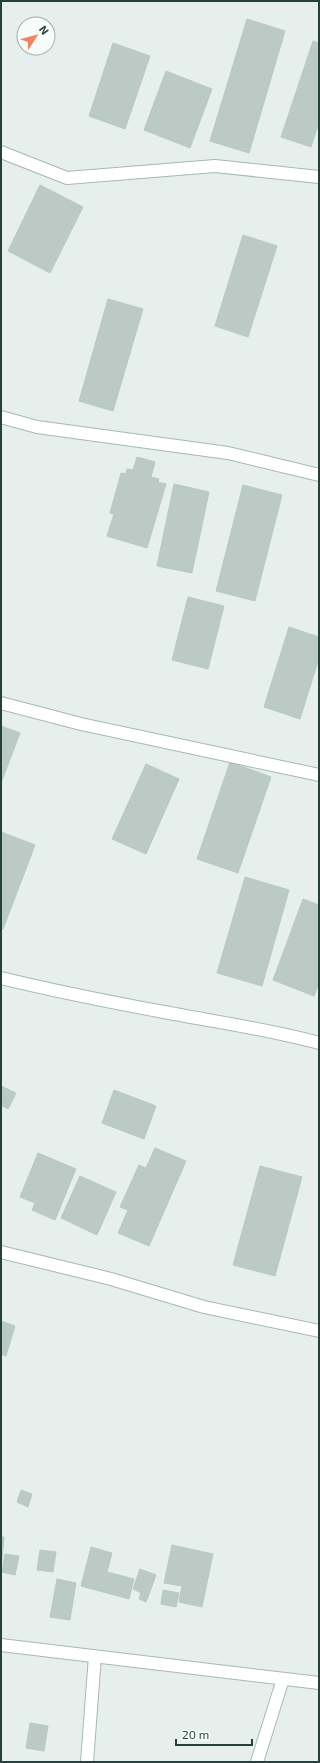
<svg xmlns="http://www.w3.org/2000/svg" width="320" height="1763" font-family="'Exo 2',sans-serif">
<rect width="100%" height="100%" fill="#e6efeb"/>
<path fill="#bbcac4" stroke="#b8c9c2" d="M247,19l38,12 -36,122 -39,-12z
M313,41l6,2v79l-8,25 -30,-10z
M113,43l37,13 -25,73 -36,-13z
M166,71l46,18 -22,59 -46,-18z
M40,185l43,22 -33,66 -42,-22z
M243,235l34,11 -29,91 -33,-11z
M108,299l35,10 -30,102 -34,-10z
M137,457l18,5 -4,15 8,2 -1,3 8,2 -19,64 -40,-12 7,-22 -4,-1 11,-40 5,1 1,-5 6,1z
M174,484l35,8 -17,81 -35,-7z
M243,485l39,10 -27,106 -39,-10z
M188,597l36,9 -16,63 -36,-9z
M289,627l30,10v21l-19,61 -36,-12z
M1,726l19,7 -19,50z
M230,762l41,15 -33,96 -41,-14z
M146,764l33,15 -33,75 -34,-15z
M1,832l34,13 -32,84h-2z
M245,877l44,13 -27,96 -45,-13z
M303,899l16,6v78l-5,13 -41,-16z
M1,1086l15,7 -8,16 -7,-4z
M114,1090l42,16 -12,33 -42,-16z
M155,1148l31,13 -37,85 -31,-13 10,-23 -8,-3 19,-42 7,3z
M38,1153l38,16 -21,51 -23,-10 3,-7 -15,-6z
M260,1166l42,11 -27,99 -42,-11z
M80,1176l36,16 -19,43 -36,-17z
M1,1321l14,5 -9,30 -5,-2z
M21,1490l11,4 -4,13 -11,-5z
M1,1537h3l-3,32z
M172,1545l41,9 -11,53 -23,-5 3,-16 -18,-3z
M91,1547l21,6 -5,19 27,7 -5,20 -48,-13z
M40,1550l16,2 -3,20 -16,-2z
M5,1554l14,2 -4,19 -13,-3z
M140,1569l16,6 -10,27 -7,-3 2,-6 -8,-4z
M57,1579l19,4 -6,37 -20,-3z
M163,1590l16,3 -3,14 -15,-3z
M30,1723l18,3 -4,25 -18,-3z"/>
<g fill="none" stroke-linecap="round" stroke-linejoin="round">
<g stroke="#a8b8b2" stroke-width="14">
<path id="minor" d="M1,152l66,26 148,-12 104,11
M1,417l36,10 191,26 91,22
M1,703l80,21 238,51
M1,978c54,13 109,24 163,34 52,10 104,17 155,31
M1,1252l110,27 93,28 115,24
M1,1645l318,38
M87,1762l8,-106
M257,1762l26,-83"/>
</g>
<use href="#minor" stroke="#fff" stroke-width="12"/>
</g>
<rect width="320" height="1763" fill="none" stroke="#24423a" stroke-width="4"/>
<g transform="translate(36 36) rotate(54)"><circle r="19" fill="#f7fbf9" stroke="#a3b1ad"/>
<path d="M0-3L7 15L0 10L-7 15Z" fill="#f4845f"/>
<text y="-6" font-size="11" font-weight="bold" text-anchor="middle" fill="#24423a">N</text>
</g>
<path d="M176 1739v6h76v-6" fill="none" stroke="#24423a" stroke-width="2"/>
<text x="182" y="1739" font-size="12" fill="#24423a" stroke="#f7fbf9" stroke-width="3" paint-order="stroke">20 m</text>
</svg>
